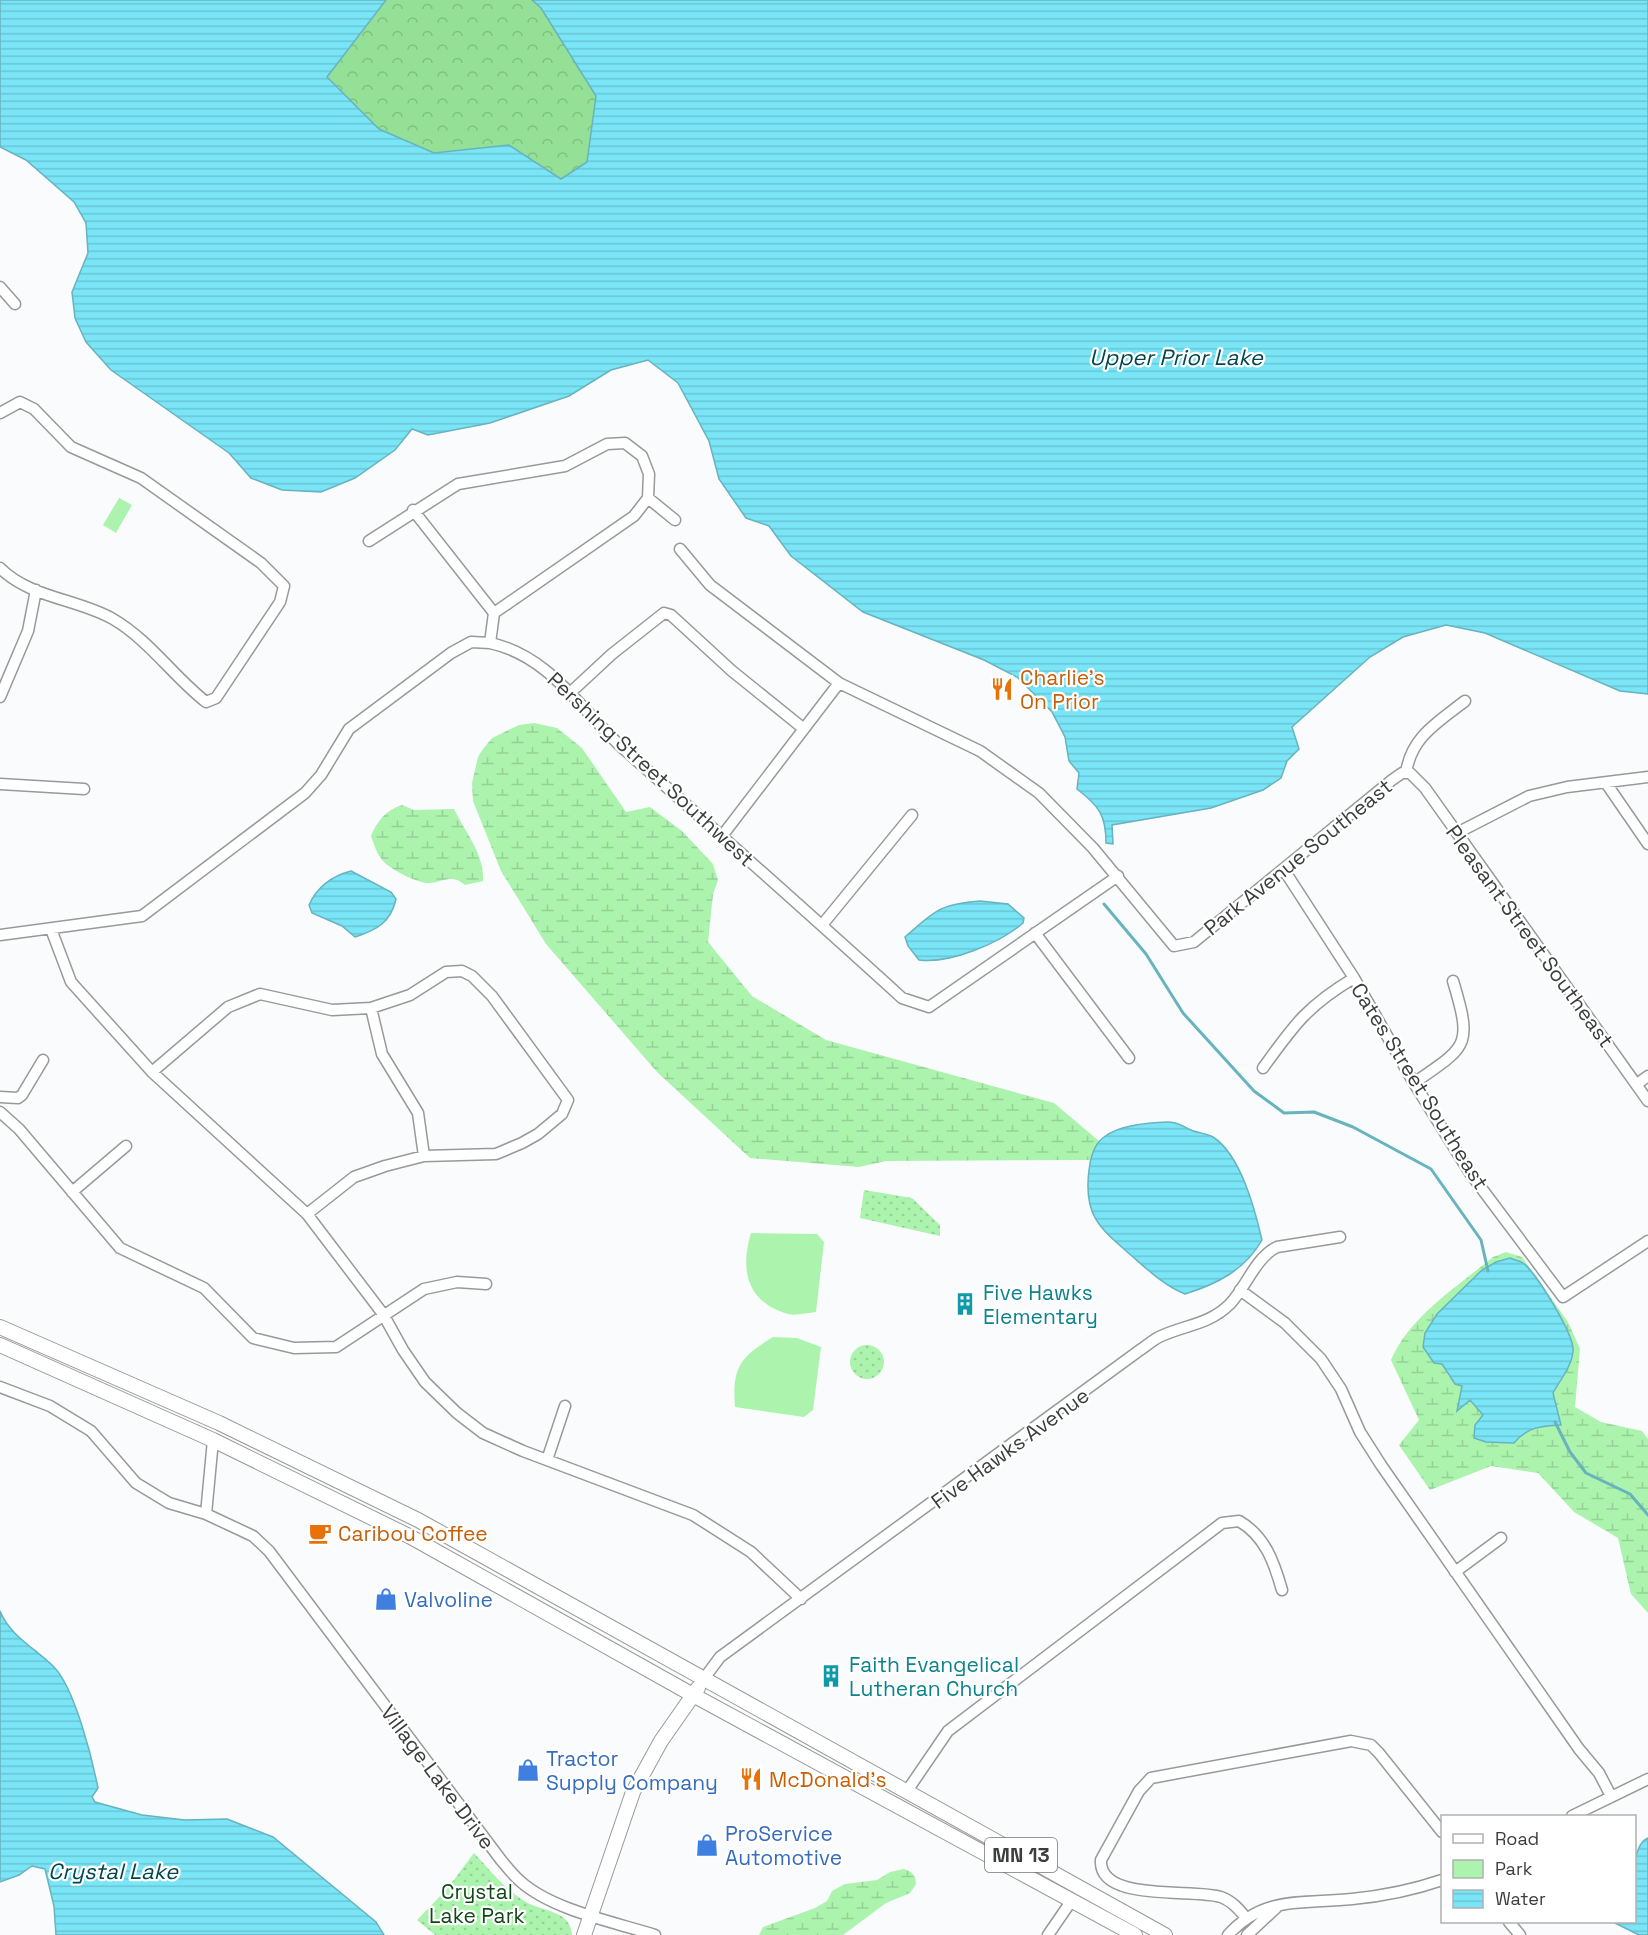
<svg xmlns="http://www.w3.org/2000/svg" width="1648" height="1935" font-family="'Space Grotesk',sans-serif">
<defs>
<pattern id="green-dots" width="8" height="8" patternUnits="userSpaceOnUse" patternTransform="scale(1.5)"><rect width="8" height="8" fill="#acf3ae"/><path d="M2 2h.1M6 6h.1" fill="none" stroke="#95d197" stroke-width="1.8" stroke-linecap="round"/></pattern>
<pattern id="forest-crowns" width="20" height="18" patternUnits="userSpaceOnUse" patternTransform="scale(1.5)"><rect width="20" height="18" fill="#93e096"/><path d="M2 6a3 3 0 1 1 6 0M12 15a3 3 0 1 1 6 0" fill="none" stroke="#80c182"/></pattern>
<pattern id="wetland-marsh" width="20" height="14" patternUnits="userSpaceOnUse" patternTransform="scale(1.5)"><rect width="20" height="14" fill="#acf3ae"/><path d="M1 5h8M5 5V1M11 12h8M15 12V8" fill="none" stroke="#95d197"/></pattern>
<pattern id="water-rules" width="6" height="5" patternUnits="userSpaceOnUse" patternTransform="scale(1.5)"><rect width="6" height="5" fill="#79e5f6"/><path d="M0 2.5h6" fill="none" stroke="#6ac5d4"/></pattern>
</defs>
<rect width="100%" height="100%" fill="#fafbfd"/>
<path fill="url(#green-dots)" d="M864,1190l48,8 28,27v11l-80,-18z
M850 1362a17 17 0 1 1 34 0a17 17 0 1 1-34 0Z
M474,1853c16,17 31,37 52,49 17,10 45,8 46,33h-137l-18,-15 30,-31z"/>
<path fill="url(#forest-crowns)" d="M386,0h146l9,8 55,88 -9,66 -26,17 -52,-34 -75,8 -55,-24 -52,-52z"/>
<path fill="url(#wetland-marsh)" fill-rule="evenodd" d="M534,723l23,5 25,20 44,64 24,-5 32,24 31,33 5,16 -5,14 -5,48 44,54 74,44 228,63 45,38 -9,19 -204,1 -27,6 -109,-9 -93,-86 -111,-128 -45,-73 -28,-70 -1,-18 6,-26 5,-8 9,-11 27,-13z
M402,805l12,5 40,-1c11,23 31,46 29,72l-18,4c-13,-11 -20,-4 -35,-2 -11,1 -39,-13 -47,-22 -6,-7 -9,-16 -12,-25 6,-15 15,-26 31,-31z
M1506,1252l16,5 46,65 12,27 -5,58 26,15 41,9 6,8v174l-17,-19 -13,-56 -44,-26 -36,-39 -47,-7 -61,24 -31,-45 20,-25 -28,-60c20,-45 65,-72 102,-103zM1510,1258l48,126 -5,9 8,32 -23,2 -36,16 -27,-5 8,-23 -13,-15 -13,10 5,-24c-26,-9 -23,-50 -25,-72 24,-20 42,-48 73,-56z
M904,1869l7,3 4,5 1,7 -6,9 -24,10 -43,32h-84l4,-8 52,-19 12,-7 5,-10 13,-7 32,-4 13,-8z"/>
<path fill="#acf3ae" d="M119,498l13,7 -16,28 -13,-8z
M751,1233l66,1 7,8 -8,70c-9,1 -21,4 -28,2 -42,-12 -48,-45 -37,-81z
M773,1337l24,1 24,9 -8,63 -9,7 -69,-10c-3,-40 5,-50 38,-70z"/>
<path fill="url(#water-rules)" stroke="#67b3be" stroke-width="1.5" d="M0,0h386l-59,77 52,52 55,24 75,-8 52,34 26,-17 9,-66 -55,-88 -9,-8h1116v694l-28,-3 -135,-58 -39,-8 -43,12 -33,20 -78,70 7,22 -12,12 -6,17 -18,12 -52,18 -99,17 1,19 -7,-1c0,-28 -7,-37 -29,-54l2,-16 -10,-12 -4,-24 -13,-25 -35,-35 -33,-17 -121,-48 -72,-56 -22,-30 -23,-8 -27,-39 -10,-38 -31,-58 -30,-23 -37,10 -42,26 -79,27 -62,12 -16,-6 -17,21 -40,28 -34,14 -39,-2 -31,-12 -22,-25 -118,-83 -25,-28 -11,-24 -3,-26 16,-39 -2,-30 -12,-21 -48,-42 -26,-13z
M351,871l40,21 5,7c-5,23 -19,31 -41,38l-13,-11 -30,-13 -3,-8c8,-18 23,-29 42,-34z
M980,901l28,3 16,14 -1,5c-23,20 -73,41 -104,37l-11,-14 -3,-9c30,-26 34,-33 75,-36z
M1170,1122c10,1 12,4 21,8 6,3 15,3 22,7 28,18 42,73 49,103 -17,30 -45,44 -77,54 -20,-8 -36,-23 -52,-37 -32,-28 -50,-40 -44,-87 1,-11 5,-26 15,-33 17,-13 45,-14 66,-15z
M1510,1258c4,2 10,3 13,5 13,9 52,73 50,88 -1,15 -13,29 -20,42l8,32c-20,1 -34,2 -47,18l-28,-1 -12,-4 1,-13 8,-10 -13,-15 -13,11 5,-25 -7,-2 -13,-20 -8,-1 -11,-16 2,-14 12,-19 45,-44 14,-8z
M0,1611c10,25 36,38 54,56 21,22 38,91 44,121l-6,9 3,5 47,13 43,5 42,-1 46,18 103,85 8,13h-328l-2,-29 -9,-37 -13,-3 -13,9 -19,7z
M1648,1838v97h-9l-26,-13h21c0,-20 -6,-76 14,-84z"/>
<g fill="none" stroke-linecap="round" stroke-linejoin="round">
<path stroke="#67b3be" stroke-width="3" d="M1104,904l42,50 37,59 71,78 30,22 30,-1 39,15 78,42 50,71 7,31
M1555,1422l15,30 16,21 44,21 18,21"/>
<g stroke="#97999a" stroke-width="13">
<path id="minor" d="M0,287l15,17
M0,413l20,-11 14,7 37,38 70,31 120,85 23,23 -4,16 -64,96 -10,4c-32,-25 -57,-62 -93,-83 -35,-20 -83,-21 -113,-51
M648,498l27,22
M413,510l81,103 -4,30c61,13 92,69 136,108 92,82 185,164 276,247l27,9 189,-131
M369,541l89,-57 107,-18 42,-22 18,-1 17,13 7,18 -1,24 -14,18 -140,97
M680,549l30,36 129,98 141,68 59,42 54,55 81,98 20,-4 198,-162 10,-7h8l15,15 223,313
M571,692l41,-38 52,-41 7,2 61,56 72,58
M0,697l28,-66 8,-41
M1406,773c5,-36 32,-51 59,-72
M1606,783l42,61
M0,784l84,5
M1457,833l72,-37 38,-9 81,-10
M722,836l117,-153
M1284,870l70,108 60,105 56,90 93,124 85,-56
M822,925l90,-110
M51,929l20,53 81,90 155,142 76,100 20,36 22,32 32,31 26,20 40,18 170,64 58,37 50,47
M1035,933l94,125
M0,935l142,-19 163,-123 16,-18 28,-46 102,-76 20,-11 19,1
M371,1008l11,46 36,59 6,43
M1263,1068c31,-43 44,-62 91,-90
M152,1072l76,-65 32,-13 72,16 39,-2 39,-13 36,-23 16,-1 10,5 20,20 76,104 -6,14 -24,20 -16,9 -26,11 -72,2 -39,10 -31,11 -47,37
M1414,1083c53,-37 59,-36 39,-102
M1637,1084l11,-8
M0,1097l18,1 4,-3 21,-35
M0,1112l19,17 101,119 84,40 49,50 41,10 42,-1 88,-58 33,-7 29,2
M72,1192l54,-46
M1240,1290l45,33 36,36 20,30 19,43 21,33 198,284 20,24 12,23
M0,1387l50,19 41,25 45,52 33,20 37,11
M213,1440l-7,74 47,22 16,15 232,309c6,7 12,15 19,21 32,29 94,41 135,54
M547,1460l18,-54
M1455,1572l46,-34
M703,1680l17,-23 420,-307c6,-4 13,-10 19,-13 25,-12 50,-12 71,-33 16,-17 26,-47 47,-57l63,-10
M907,1791l41,-60 274,-208 17,-2c26,15 35,41 43,69
M1572,1816l76,-37
M1246,1918c-7,-9 -14,-17 -25,-21 -26,-9 -123,6 -120,-37l38,-69 12,-13 200,-37 20,4 8,8 63,79
M1509,1922l11,13
M1048,1935l24,-35
M1228,1935c36,-40 76,-31 124,-36 31,-3 61,-9 90,-19
M1247,1935l29,-27"/>
</g>
<g stroke="#97999a" stroke-width="16">
<path id="major" d="M0,1327l219,96 199,97 747,415
M0,1345l213,95 196,96 284,159 442,240
M584,1935l49,-143 28,-51 37,-53"/>
</g>
<use href="#minor" stroke="#fff" stroke-width="10"/>
<use href="#major" stroke="#fff" stroke-width="14"/>
</g>
<defs>
<g id="restaurant-bare" transform="scale(1.8)"><path d="M-5-6h1v4h1v-4h1v4h1v-4h1v5L-1.5 .5V6h-2V.5L-5-1ZM5-6V6H3V1.5H1.5Q1.5-4 5-6Z" fill="#e8710a" stroke="#fff" stroke-width="2.5" paint-order="stroke"/></g>
<g id="building-bare" transform="scale(1.8)"><path d="M-4-6H4V6H1V3H-1V6H-4ZM-2.5-4.3h1.7v1.8h-1.7ZM.8-4.3h1.7v1.8H.8ZM-2.5-1h1.7V.8h-1.7ZM.8-1h1.7V.8H.8Z" fill="#0f9aa8" stroke="#fff" stroke-width="2.5" paint-order="stroke"/></g>
<g id="cafe-bare" transform="scale(1.8)"><path d="M-5.5-4.5H6V0H3Q3 3.5 0 3.5H-2.5Q-5.5 3.5-5.5 0ZM3-3.2v2h1.7v-2ZM-6 4.5H4V6H-6Z" fill="#e8710a" stroke="#fff" stroke-width="2.5" paint-order="stroke"/></g>
<g id="shop-bare" transform="scale(1.8)"><path d="M-5-2.5h2.3a2.7 3.5 0 0 1 5.4 0H5L5.5 6h-11ZM-1.5-2.5h3a1.5 2.3 0 0 0-3 0Z" fill="#3f7fe0" stroke="#fff" stroke-width="2.5" paint-order="stroke"/></g>
</defs>
<g fill-rule="evenodd">
<use href="#restaurant-bare" x="1002" y="689"/>
<use href="#building-bare" x="965" y="1304"/>
<use href="#cafe-bare" x="320" y="1533"/>
<use href="#shop-bare" x="386" y="1599"/>
<use href="#building-bare" x="831" y="1676"/>
<use href="#shop-bare" x="528" y="1770"/>
<use href="#restaurant-bare" x="751" y="1779"/>
<use href="#shop-bare" x="707" y="1845"/>
</g>
<g text-anchor="middle" dominant-baseline="central" stroke-width="4.5" stroke-linejoin="round" paint-order="stroke">
<rect fill="#fff" stroke="#767777" stroke-width="1.5" x="985" y="1838" width="72" height="34" rx="4.5"/>
<g font-size="20" font-weight="bold" fill="#3c3d3d">
<text x="1021" y="1855">MN 13</text>
</g>
<g font-size="21" fill="#c56008" stroke="#fff" text-anchor="start">
<text x="1020" y="677">Charlie's<tspan x="1020" dy="24">On Prior</tspan></text>
<text x="338" y="1533">Caribou Coffee</text>
<text x="769" y="1779">McDonald's</text>
</g>
<g font-size="21" fill="#3c3d3d" stroke="#fff">
<text transform="translate(651 769) rotate(43)">Pershing Street Southwest</text>
<text transform="translate(1298 857) rotate(-39)">Park Avenue Southeast</text>
<text transform="translate(1530 936) rotate(54)">Pleasant Street Southeast</text>
<text transform="translate(1420 1086) rotate(58)">Cates Street Southeast</text>
<text transform="translate(1010 1448) rotate(-36)">Five Hawks Avenue</text>
<text transform="translate(438 1777) rotate(53)">Village Lake Drive</text>
</g>
<g font-size="21" fill="#0d838f" stroke="#fff" text-anchor="start">
<text x="983" y="1292">Five Hawks<tspan x="983" dy="24">Elementary</tspan></text>
<text x="849" y="1664">Faith Evangelical<tspan x="849" dy="24">Lutheran Church</tspan></text>
</g>
<g font-size="21" fill="#366cbe" stroke="#fff" text-anchor="start">
<text x="404" y="1599">Valvoline</text>
<text x="546" y="1758">Tractor<tspan x="546" dy="24">Supply Company</tspan></text>
<text x="725" y="1833">ProService<tspan x="725" dy="24">Automotive</tspan></text>
</g>
<g font-size="21" fill="#124819" stroke="#fff">
<text x="477" y="1891">Crystal<tspan x="477" dy="24">Lake Park</tspan></text>
</g>
<g font-size="22" font-style="italic" fill="#00464f" stroke="#fff">
<text x="1176" y="357">Upper Prior Lake</text>
<text x="113" y="1871">Crystal Lake</text>
</g>
</g>
<rect x="1441" y="1815" width="195" height="108" fill="#ffffff" stroke="#b1b1b1" stroke-width="1.5"/>
<rect x="1453" y="1834" width="30" height="9" fill="#ffffff" stroke="#b1b1b1" stroke-width="1.5"/>
<text x="1495" y="1845" font-size="18" fill="#3c3d3d">Road</text>
<rect x="1453" y="1860" width="30" height="18" fill="#acf3ae" stroke="#b1b1b1" stroke-width="1.5"/>
<text x="1495" y="1875" font-size="18" fill="#3c3d3d">Park</text>
<rect x="1453" y="1890" width="30" height="18" fill="url(#water-rules)" stroke="#b1b1b1" stroke-width="1.5"/>
<text x="1495" y="1905" font-size="18" fill="#3c3d3d">Water</text>
</svg>
